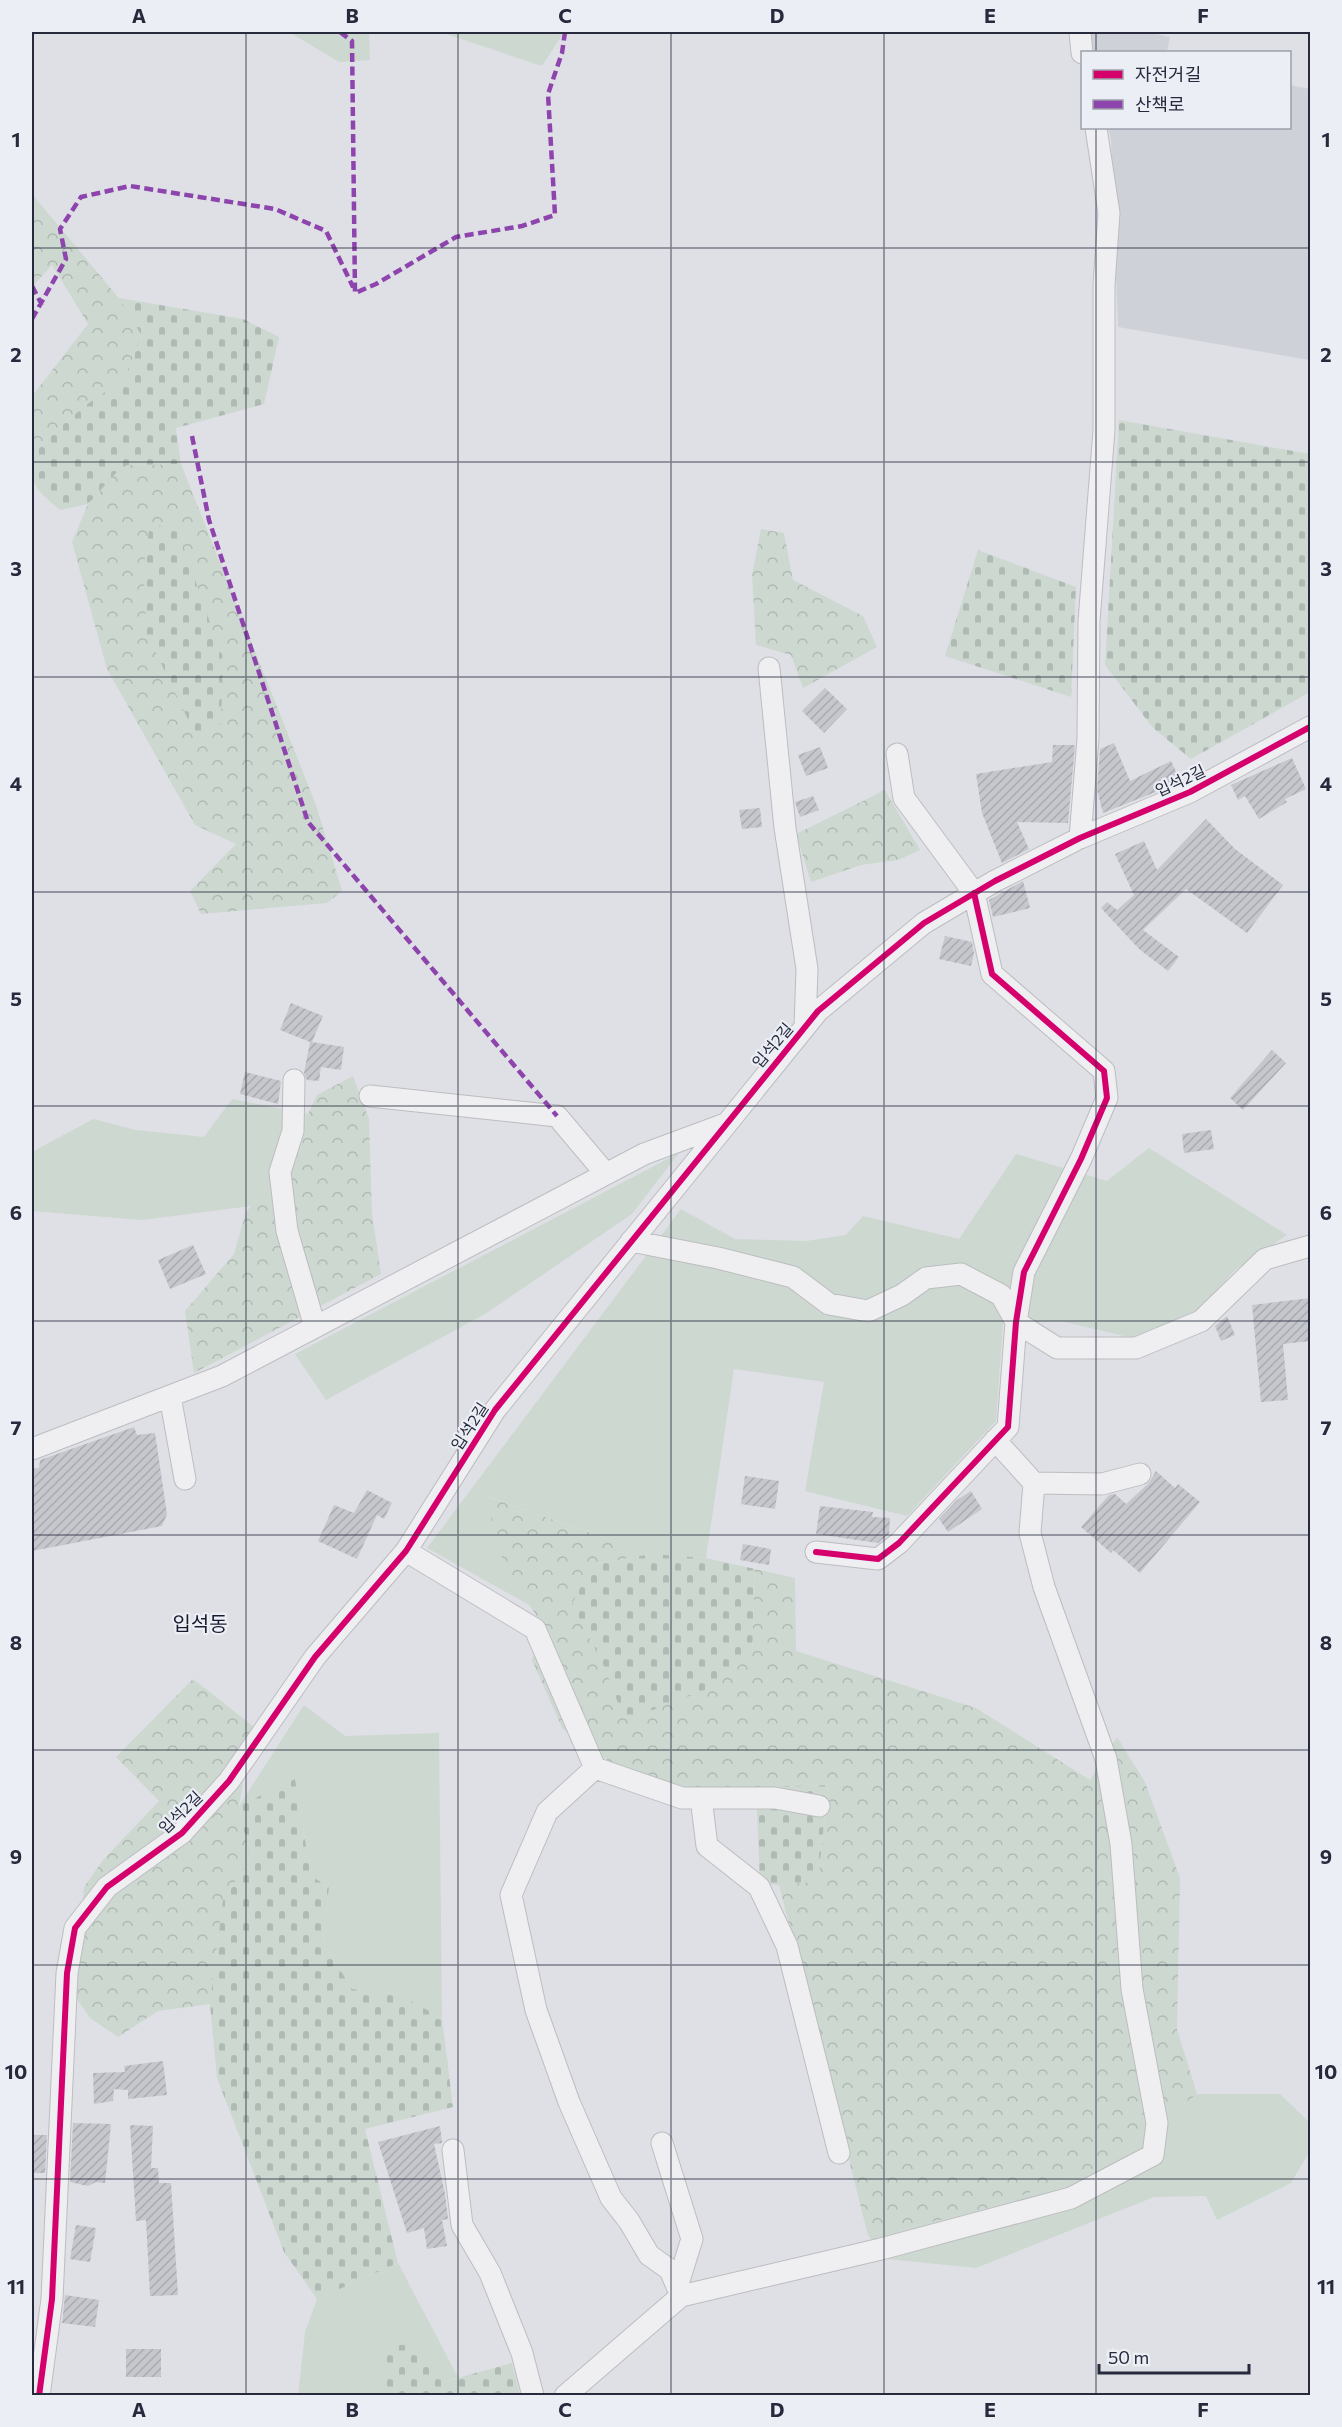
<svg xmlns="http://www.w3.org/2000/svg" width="1342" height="2427" font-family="Commissioner,'Noto Sans KR',sans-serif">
<defs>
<pattern id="forest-crowns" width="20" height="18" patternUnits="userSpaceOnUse" patternTransform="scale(1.5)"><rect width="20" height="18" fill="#cdd8d0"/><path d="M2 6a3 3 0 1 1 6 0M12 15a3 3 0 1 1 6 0" fill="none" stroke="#b0bab4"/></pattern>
<pattern id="cemetery-stones" width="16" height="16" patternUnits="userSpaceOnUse" patternTransform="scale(1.5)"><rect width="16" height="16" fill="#cdd8d0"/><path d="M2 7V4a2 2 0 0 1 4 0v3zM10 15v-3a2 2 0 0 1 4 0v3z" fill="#b0bab4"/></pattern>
<pattern id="building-hatch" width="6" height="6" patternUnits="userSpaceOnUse" patternTransform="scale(1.5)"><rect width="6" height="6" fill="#c6c7cd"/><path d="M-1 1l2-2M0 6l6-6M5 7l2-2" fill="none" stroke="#aaabb1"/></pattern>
</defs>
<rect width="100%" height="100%" fill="#dfe0e5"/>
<path fill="#cfd1d9" d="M1092,32h55l23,5 -3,15h-76z
M1290,85l20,4v271l-192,-33 -7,-188 -3,-11h182z"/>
<path fill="#cdd8d0" d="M289,32h80l1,28 -31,2z
M440,32h124l-22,34z
M232,1099l76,15 -7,34 -50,58 -109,14 -110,-9v-59l61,-33 43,11 68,7z
M1149,1148l138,87 -52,35 -44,49 -55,20 -75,-18 -58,2 -7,98 -89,95 -102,-25 19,-109 -90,-13 -28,189 -55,-4 -165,-58 19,73 26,37 -104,-58 254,-339 54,30 71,2 40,-6 17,-19 96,23 57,-85 91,27z
M679,1153l-47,61 -147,100 -159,86 -31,-46z
M304,1705l41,31 94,-3 3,285 -44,-24 -46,-5 -29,-47 6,-55 -18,-11 -16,-97 -56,27z
M1197,2094h83l30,29v28l-19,32 -74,37 -11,-24 -52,1 -178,71 -89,-9 -19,-24 103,-21 130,-48z
M398,2263l60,114 -11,4 -31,-36h-33v50l-85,1 7,-64 12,-33z"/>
<path fill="url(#forest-crowns)" d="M32,194l96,115 14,27 -18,43 -38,26 -54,46v-55l56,-72 -36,-59 -20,22z
M181,464l135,341 26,86 -15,12 -126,11 -11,-23 46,-47 -41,-19 -88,-156 -35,-127 16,-38 28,-31 11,-8z
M761,529l23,4 9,47 70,36 14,31 -74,41 -12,-33 -35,-10 -4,-70z
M885,790l35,60 -22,10 -37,5 -50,17 -15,-48z
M353,1076l16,43 3,95 9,60 -187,99 -9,-62 49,-57 12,-42 55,-64 7,-34 9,-19z
M485,1496l166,58 -59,11 160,91 3,-87 40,9 1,73 180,57 114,72 27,-43 28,45 35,96 -3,151 20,65 -96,72 -130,48 -103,21 -89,-350 39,-4 10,-96 -136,6 -73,-23 -57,-40 -30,-68 10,-36 -37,-55z
M193,1679l60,47 -14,80 11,54 -27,40 -13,104 -52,7 -40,26 -28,-19 -18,-26 12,-105 19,-27 56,-59 -43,-44z"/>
<path fill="url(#cemetery-stones)" d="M119,298l124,21 36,18 -15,67 -88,24 5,36 -54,1 -11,8 -28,31 -28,6c-27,-24 -29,-22 -28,-59l54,-46 38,-26 18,-43z
M1119,420l191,34v238l-119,67 -38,-31 -48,-63z
M150,523l28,8 45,129 -2,64 -26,10 -48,-100 -4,-62z
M978,550l98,37 -5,110 -126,-41z
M651,1554l55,4 49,11 -3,87 -49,35 -72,27 -11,-10 -16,-42 -32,-62 20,-39z
M295,1779l16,97 18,11 -6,55 29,47 46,5 44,24 11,89 -88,22 33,134 -81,36 -33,-47 -67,-174 -7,-74 13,-104 27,-40 -11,-54z
M828,1785l-10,96 -39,4 -19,-2 -4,-95z
M383,2345h34l30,36 65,-18 8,32h-137z"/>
<path fill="url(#building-hatch)" d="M825,688l22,21 -23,24 -22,-22z
M1114,743l16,38 41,-20 10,21 -78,31 -6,-23 3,-41z
M1053,745h22l-7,78 -51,-1 12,27 -27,14 -20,-50 -6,-39 76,-12z
M820,747l8,21 -22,8 -8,-21z
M1292,758l14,31 -21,10 2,3 -28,17 -14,-23 -7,4 -7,-15z
M813,796l6,14 -19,7 -5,-15z
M760,808l2,19 -20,2 -3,-19z
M1206,819l29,30 48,36 -36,48 -61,-44 -43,41 36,27 -11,14 -29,-22 -38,-41 6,-6 10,8 17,-15 -19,-41 29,-13 13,29z
M1023,881l7,27 -37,9 -4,-17z
M945,936l27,6 2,11 -3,13 -32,-7z
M291,1003l32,13 -11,26 32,5 -3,23 -20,-3 -2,14 -12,-1 -3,-7 6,-31 -30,-12z
M1272,1050l14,13 -43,47 -13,-12z
M245,1072l36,9 -3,23 -38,-10z
M1211,1130l3,19 -30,4 -2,-19z
M193,1245l13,29 -36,15 -12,-29z
M1311,1298v43l-28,3 5,56 -27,2 -9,-97z
M1227,1316l8,19 -14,6 -6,-15z
M134,1427l3,8 18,-2 12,81 -5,12 -130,25v-82l7,-1 1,-8z
M1156,1471l19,17 3,-4 22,18 -60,71 -27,-23 -2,3 -30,-26 28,-32 6,-1 11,10 23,-21z
M745,1476l34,5 -4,28 -34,-5z
M367,1490l25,13 -8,16 -7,-4 -20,44 -39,-18 16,-36 20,8z
M971,1491l11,18 -34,23 -9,-13 18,-19z
M820,1506l53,6 -1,5 18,1 -1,16 -11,9 -62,-9z
M743,1544l28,5 -2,16 -29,-5z
M163,2061l4,34 -39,4v-9l-14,-1 -1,12 -19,3 -1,-31 32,-1 -1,-6z
M73,2123l38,1 -6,59 -9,-1 -8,4 -18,-4z
M130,2125l23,1 -2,42h7l1,15h12l7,112 -28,1 -4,-76 -10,1z
M440,2126l2,17 -8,1 11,50 3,25 -6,1 5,26 -20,3 -3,-21 -17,5 -29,-91z
M32,2135h15l-2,38h-13z
M76,2225l20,3 -6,34 -20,-3z
M65,2295l34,5 -4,27 -33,-4z
M126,2349h35v28h-35z"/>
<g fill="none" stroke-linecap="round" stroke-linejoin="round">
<g stroke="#bcbdc1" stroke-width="23">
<path id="minor" d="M1080,32l2,21
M769,668l16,160 22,141 -2,58
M1080,838l8,-99 1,-118 15,-191v-145l5,-72 -13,-85
M294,1080l-1,51 -13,41 7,59 28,96
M370,1096l187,20 49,58
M631,1241l87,17 75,19 36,27 39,7 34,-16 24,-17 35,-4 40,21 15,27 41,26h79l65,-27 64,-62 45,-13
M170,1396l15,83
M995,1440l39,43 68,1 38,-10
M32,1449l190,-73 422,-222 81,-30
M406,1551l129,78 60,139 87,30h93l44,8
M816,1552l62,7 21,-16 109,-116 8,-105 8,-50 57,-113 26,-61 -3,-27 -112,-97 -18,-81 -70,-95 -7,-44
M595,1768l-48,44 -36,83 25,115 33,92 42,96 18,23 20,34 21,15 11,26
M701,1798l6,48 52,41 28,59 52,207
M662,2143l30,96 -15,48
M453,2150l9,75 28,48 32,80 11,43
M39,2396l13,-97 15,-326 8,-45 32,-41 75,-54 47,-52 86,-124 91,-106 89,-141 323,-399 106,-88 71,-42 85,-43 110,-46 120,-65
M565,2396l116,-100 200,-47 190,-51 82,-43 4,-32 -25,-134 -11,-145 -15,-85 -62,-172 -14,-54 4,-50"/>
</g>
<use href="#minor" stroke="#efeff1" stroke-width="21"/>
<path stroke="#8e44ad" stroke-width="4.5" stroke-dasharray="9 4.5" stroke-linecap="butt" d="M340,32l12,9 3,252 21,-9 80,-47 66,-11 33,-11 -7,-121 14,-41 3,-21
M32,286l10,19
M32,319l34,-60 -6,-30 21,-32 49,-11 145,23 51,22 27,56
M192,436l17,84 99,302 249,294"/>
<g stroke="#eceef5" stroke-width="10">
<path id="cycleway" d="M816,1552l62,7 21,-16 109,-116 8,-105 8,-50 57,-113 26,-61 -3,-27 -112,-97 -18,-81
M39,2396l13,-97 15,-326 8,-45 32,-41 75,-54 47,-52 86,-124 91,-106 89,-141 323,-399 106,-88 71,-42 85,-43 110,-46 120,-65"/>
</g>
<use href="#cycleway" stroke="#d6006c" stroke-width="6"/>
</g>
<path fill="none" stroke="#272a3d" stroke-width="1.5" stroke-opacity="0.55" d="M246,32v2364M458,32v2364M671,32v2364M884,32v2364M1096,32v20M1096,128v2268M32,248h1278M32,462h1278M32,677h1278M32,892h1278M32,1106h1278M32,1321h1278M32,1535h1278M32,1750h1278M32,1965h1278M32,2179h1278"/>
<g text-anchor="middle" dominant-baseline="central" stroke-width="4.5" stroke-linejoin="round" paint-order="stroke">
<g font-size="16" fill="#272a3d" stroke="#eceef5">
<text transform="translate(1180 780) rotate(-25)">입석2길</text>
<text transform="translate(772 1045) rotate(-50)">입석2길</text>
<text transform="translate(469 1426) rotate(-57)">입석2길</text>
<text transform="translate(180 1812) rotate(-44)">입석2길</text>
</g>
<g font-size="20" fill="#191c2e" stroke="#eceef5">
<text x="200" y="1623">입석동</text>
</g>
</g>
<rect width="1342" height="2427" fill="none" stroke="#eceef5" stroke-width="66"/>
<rect x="1081" y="51" width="210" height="78" fill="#eceef5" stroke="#9da0ab" stroke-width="1.5"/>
<rect x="1093" y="70" width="30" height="9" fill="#d6006c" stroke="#9da0ab" stroke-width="1.5"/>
<text x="1135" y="81" font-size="18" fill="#272a3d">자전거길</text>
<rect x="1093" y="100" width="30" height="9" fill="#8e44ad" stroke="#9da0ab" stroke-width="1.5"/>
<text x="1135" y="111" font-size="18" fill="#272a3d">산책로</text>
<path d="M1099 2364v9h150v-9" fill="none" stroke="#272a3d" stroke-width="3"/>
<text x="1108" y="2364" font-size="18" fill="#272a3d" stroke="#eceef5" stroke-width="4.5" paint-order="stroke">50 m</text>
<rect x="33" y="33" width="1276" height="2361" fill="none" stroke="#272a3d" stroke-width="2"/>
<g font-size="20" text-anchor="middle" font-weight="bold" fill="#272a3d">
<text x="139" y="23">A</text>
<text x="352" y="23">B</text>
<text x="565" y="23">C</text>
<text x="777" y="23">D</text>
<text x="990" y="23">E</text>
<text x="1203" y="23">F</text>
<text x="16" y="147">1</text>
<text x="1326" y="147">1</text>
<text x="16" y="362">2</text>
<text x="1326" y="362">2</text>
<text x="16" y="576">3</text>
<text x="1326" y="576">3</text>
<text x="16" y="791">4</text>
<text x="1326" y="791">4</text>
<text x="16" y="1006">5</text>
<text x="1326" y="1006">5</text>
<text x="16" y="1220">6</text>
<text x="1326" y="1220">6</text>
<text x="16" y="1435">7</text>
<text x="1326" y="1435">7</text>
<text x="16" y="1650">8</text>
<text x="1326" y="1650">8</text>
<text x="16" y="1864">9</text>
<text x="1326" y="1864">9</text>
<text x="16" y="2079">10</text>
<text x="1326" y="2079">10</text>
<text x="16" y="2294">11</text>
<text x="1326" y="2294">11</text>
<text x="139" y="2417">A</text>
<text x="352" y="2417">B</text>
<text x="565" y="2417">C</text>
<text x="777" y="2417">D</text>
<text x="990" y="2417">E</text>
<text x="1203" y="2417">F</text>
</g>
</svg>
